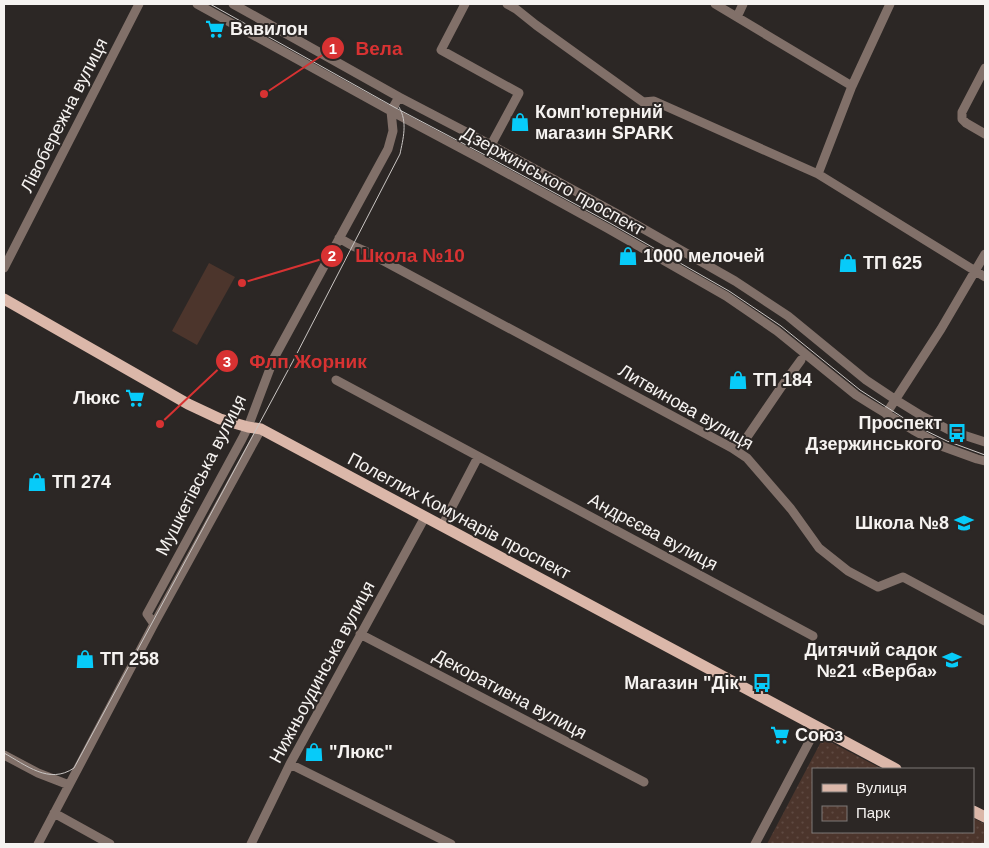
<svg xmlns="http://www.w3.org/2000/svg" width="989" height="848" font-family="Arial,sans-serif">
<defs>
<pattern id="park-dots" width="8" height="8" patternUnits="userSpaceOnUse" patternTransform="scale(1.25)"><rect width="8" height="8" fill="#4c352c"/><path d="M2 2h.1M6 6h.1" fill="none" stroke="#5e4941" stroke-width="1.8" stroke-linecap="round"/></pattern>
</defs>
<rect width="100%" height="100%" fill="#2c2725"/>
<path fill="#4c352c" d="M209,263l26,14 -38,68 -25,-14z"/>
<path fill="url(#park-dots)" d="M823,738l59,31h-69v63h160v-14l12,6v20h-218z"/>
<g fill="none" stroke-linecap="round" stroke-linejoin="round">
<path stroke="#817069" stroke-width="9" d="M197,4l194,107 92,49 124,68 119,68 51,35 79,64 16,10 41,25 31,17 33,12 8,2
M233,4l166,93 92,48 130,71 114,65 53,35 78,64 30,20 26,16 29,15 34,11
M465,4l-24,46 78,43 -28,52
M507,4l9,5 20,16 107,77 11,-1 164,73 167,103
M715,4l137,82
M737,17l6,-13
M985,68l-23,44v7l4,4 19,11
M818,174l34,-88 38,-82
M339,238l14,8 14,6 365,196 15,10 44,51 28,39 29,23 30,16 25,-10 82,44
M4,268l135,-264
M336,380l477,256
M886,414l55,-85 44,-75
M732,448l11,-5 39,-57 19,-26
M442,526l36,-69
M154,624l-7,-10 95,-175 6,-12 26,-69 114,-209 5,-18 -2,-20 8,-14
M360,634l284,148
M4,755l34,18 31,12
M290,764l161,80
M54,813l56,31
M38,844l116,-220 107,-195
M251,844l39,-80 135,-247
M755,844l62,-117"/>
<path stroke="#dbb7a9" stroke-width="11" d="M4,299l184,105 32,15 28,8 13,2 635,340
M973,811l12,6"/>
<path stroke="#cac6c4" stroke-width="1" d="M210,4l184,103 91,48 125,68 119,68 52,35 79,64 56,36 31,15 38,14
M4,753c22,12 45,32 70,15l219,-407 107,-207c3,-15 8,-32 -1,-47"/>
</g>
<defs>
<g id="supermarket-bare" transform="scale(1.5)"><path d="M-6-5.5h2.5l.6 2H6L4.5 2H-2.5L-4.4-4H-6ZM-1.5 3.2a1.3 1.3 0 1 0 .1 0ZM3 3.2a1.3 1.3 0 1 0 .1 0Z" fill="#07cbf9" stroke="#2c2725" stroke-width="2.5" paint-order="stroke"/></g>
<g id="shop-bare" transform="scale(1.5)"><path d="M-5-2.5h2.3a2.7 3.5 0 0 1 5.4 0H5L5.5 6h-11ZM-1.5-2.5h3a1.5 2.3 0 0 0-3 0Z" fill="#07cbf9" stroke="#2c2725" stroke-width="2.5" paint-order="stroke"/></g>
<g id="bus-bare" transform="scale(1.5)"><path d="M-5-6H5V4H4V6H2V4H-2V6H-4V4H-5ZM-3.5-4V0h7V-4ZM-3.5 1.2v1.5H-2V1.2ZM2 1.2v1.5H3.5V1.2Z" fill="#07cbf9" stroke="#2c2725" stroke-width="2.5" paint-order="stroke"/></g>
<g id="school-bare" transform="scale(1.5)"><path d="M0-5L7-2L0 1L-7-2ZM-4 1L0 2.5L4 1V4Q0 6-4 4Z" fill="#07cbf9" stroke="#2c2725" stroke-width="2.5" paint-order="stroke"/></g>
</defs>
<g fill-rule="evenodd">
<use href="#supermarket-bare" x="215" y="29"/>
<use href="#shop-bare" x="520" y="122"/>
<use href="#shop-bare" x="628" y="256"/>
<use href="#shop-bare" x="848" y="263"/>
<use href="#shop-bare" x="738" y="380"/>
<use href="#supermarket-bare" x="135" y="398"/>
<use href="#bus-bare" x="957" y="433"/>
<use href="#shop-bare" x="37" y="482"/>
<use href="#school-bare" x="964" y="523"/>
<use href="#shop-bare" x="85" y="659"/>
<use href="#school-bare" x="952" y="660"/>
<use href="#bus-bare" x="762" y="683"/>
<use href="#supermarket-bare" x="780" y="735"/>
<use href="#shop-bare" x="314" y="752"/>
</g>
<g text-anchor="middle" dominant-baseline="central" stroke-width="4" stroke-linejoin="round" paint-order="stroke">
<g font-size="18" font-weight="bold" fill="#f6f3f1" stroke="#2c2725" text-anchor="start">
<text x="230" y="29">Вавилон</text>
<text x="535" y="112">Комп'ютерний<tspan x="535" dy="21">магазин SPARK</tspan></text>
<text x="643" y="256">1000 мелочей</text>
<text x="863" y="263">ТП 625</text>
<text x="753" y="380">ТП 184</text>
<text x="120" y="398" text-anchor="end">Люкс</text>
<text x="942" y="423" text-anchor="end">Проспект<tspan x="942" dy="21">Дзержинського</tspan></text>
<text x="52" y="482">ТП 274</text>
<text x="949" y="523" text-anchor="end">Школа №8</text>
<text x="937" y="650" text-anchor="end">Дитячий садок<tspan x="937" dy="21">№21 «Верба»</tspan></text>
<text x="100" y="659">ТП 258</text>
<text x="747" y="683" text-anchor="end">Магазин "Дік"</text>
<text x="795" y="735">Союз</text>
<text x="329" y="752">"Люкс"</text>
</g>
<g font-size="18" fill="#f6f3f1" stroke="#2c2725">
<text transform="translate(64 115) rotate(-63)">Лівобережна вулиця</text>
<text transform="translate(553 181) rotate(29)">Дзержинського проспект</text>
<text transform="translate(686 407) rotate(30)">Литвинова вулиця</text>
<text transform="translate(201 475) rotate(-63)">Мушкетівська вулиця</text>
<text transform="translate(459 516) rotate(28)">Полеглих Комунарів проспект</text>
<text transform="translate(653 532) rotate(28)">Андрєєва вулиця</text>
<text transform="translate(322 672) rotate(-62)">Нижньоудинська вулиця</text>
<text transform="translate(510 694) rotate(28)">Декоративна вулиця</text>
</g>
</g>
<path fill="none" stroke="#d83232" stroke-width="2" d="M264 94L333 48M242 283L332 256M160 424L227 361"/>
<g fill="#d83232" stroke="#2c2725" stroke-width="2">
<circle cx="264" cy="94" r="5"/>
<circle cx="242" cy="283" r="5"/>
<circle cx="160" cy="424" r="5"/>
<circle cx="333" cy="48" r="12"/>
<circle cx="332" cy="256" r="12"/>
<circle cx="227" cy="361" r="12"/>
</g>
<g font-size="15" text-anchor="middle" font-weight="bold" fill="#fff">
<text x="333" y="54">1</text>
<text x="332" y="261">2</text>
<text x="227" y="367">3</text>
</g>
<g font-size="19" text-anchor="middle" font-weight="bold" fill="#d83232" stroke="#2c2725" stroke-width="4" stroke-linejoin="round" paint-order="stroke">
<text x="379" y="55">Вела</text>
<text x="410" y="262">Школа №10</text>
<text x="308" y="368">Флп Жорник</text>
</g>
<rect width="989" height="848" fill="none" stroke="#f6f3f1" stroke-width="10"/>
<rect x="812" y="768" width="162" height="65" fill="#2c2725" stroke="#7d7977"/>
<rect x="822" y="784" width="25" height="8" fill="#dbb7a9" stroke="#7d7977"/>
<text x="856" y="793" font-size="15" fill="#f6f3f1">Вулиця</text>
<rect x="822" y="806" width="25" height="15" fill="url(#park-dots)" stroke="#7d7977"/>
<text x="856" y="818" font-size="15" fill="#f6f3f1">Парк</text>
</svg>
